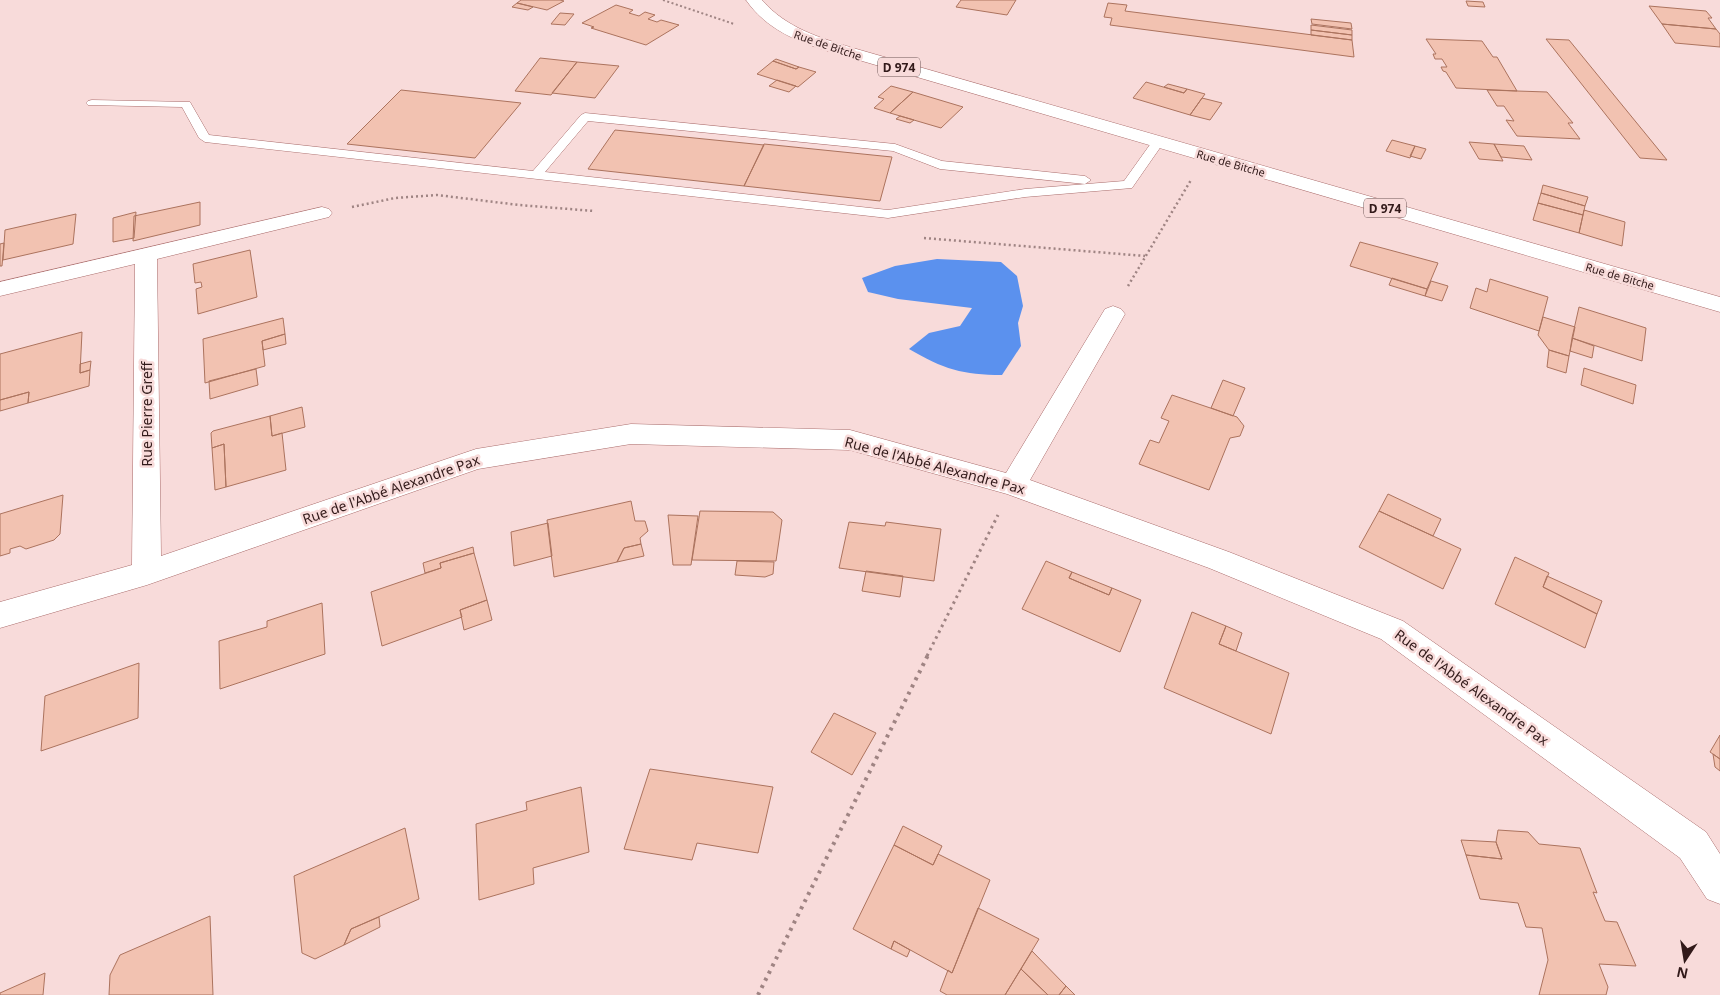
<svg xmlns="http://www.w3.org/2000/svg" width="1720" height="995" font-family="'Noto Sans',sans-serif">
<rect width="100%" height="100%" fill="#f8dbda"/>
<path fill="#5b91ee" d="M937,259l64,3 16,14 6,30 -5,17 3,23 -19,29c-39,0 -59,-6 -93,-26l20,-16 31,-7 12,-18 -74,-9 -30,-7 -6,-14 33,-12z"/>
<path fill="#f2c2b1" stroke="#ac735e" d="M521,0h39l4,1 -17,9 -30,-7z
M961,0h55l-9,15 -51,-8z
M1466,1l17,1 2,5 -17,-1z
M517,3l16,4 -5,3 -16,-3z
M1108,3l19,2 -2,6 227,29 2,17 -244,-32 2,-7 -8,-1z
M616,5l17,5 -4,3 10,3 6,-4 10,3 -7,4 9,3 4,-2 18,5 -33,20 -55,-17 3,-1 -12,-4z
M1649,6l57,5 6,7h-4l8,11 -54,-5z
M560,13l14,1 -9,11 -14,-1z
M1311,19l40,4 1,6 -40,-5z
M1662,24l54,5 4,5v13l-45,-4z
M1311,25l41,5v5l-41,-5z
M1311,30l41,5v5l-41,-5z
M1426,39l56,2 11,16h4l20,34 -61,-3 -10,-16 -3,-1 -2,-4h6l-5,-8h-7l-2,-5h3z
M1546,39l23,1 98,120 -27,-2z
M540,58l37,4 -26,33 -36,-4z
M776,59l23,8 -3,2 -23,-8z
M773,61l23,8 3,-2 17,5 -18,15 -41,-13z
M577,62l42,4 -24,32 -43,-5z
M777,80l19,6 -7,6 -20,-6z
M1146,82l38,11 3,-4 18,5 -15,21 -57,-17z
M1168,84l19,5 -3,4 -20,-6z
M891,86l22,6 -23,21 -16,-5 10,-9 -6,-2z
M401,90l120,13 -46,55 -128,-14z
M1487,90l60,2 26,31h-5l12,16 -63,-3 -11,-16 8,1 -10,-15h-7z
M913,92l50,15 -22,21 -51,-15z
M1202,98l20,5 -12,17 -20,-5z
M900,116l14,4 -4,3 -14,-4z
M615,130l149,15 -20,41 -156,-17z
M1392,140l23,6 -5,12 -24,-7z
M1469,142l25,2 9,17 -24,-2z
M764,144l128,13 -12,44 -136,-15z
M1494,144l30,2 8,14 -31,-3z
M1415,146l11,3 -5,10 -11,-3z
M1543,185l45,12 -3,9 -44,-13z
M1541,193l44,13 -2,9 -45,-12z
M200,202v23l-67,16 1,-25z
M1538,203l45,12 -4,18 -46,-13z
M1584,210l41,12 -3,24 -43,-13z
M136,212l-2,26 -21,4v-24z
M76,214l-3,30 -70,16 2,-30z
M1360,242l78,21 -11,26 -77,-23z
M4,243l-2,23h-2v-22z
M250,250l7,47 -59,17 -2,-25 6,-2 -1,-5 -6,1 -2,-19z
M1392,278l35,11 -2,7 -36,-11z
M1490,279l58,18 -9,34 -69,-23 6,-20 11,4z
M1431,281l17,5 -6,15 -17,-5z
M1579,307l67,21 -4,33 -70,-23z
M1543,317l32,10 -6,29 -20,-6 -11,-15z
M283,318l2,16 -23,7 3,25 -60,17 -2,-44z
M82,332l-2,41 10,-3 -1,16 -61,17 1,-11 -29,8v-46z
M285,334l1,10 -23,6 -1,-9z
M1572,338l22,8 -2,12 -22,-7z
M1549,350l20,6 -3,17 -19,-6z
M91,361l-1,9 -10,3v-9z
M1584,368l52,17 -3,19 -52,-19z
M256,369l2,16 -48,14 -1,-18z
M1223,380l22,8 -12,28 -22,-8z
M29,392l-1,11 -28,8v-11z
M1172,395l65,22 7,9 -4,10 -10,2 -21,52 -70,-26 11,-24 9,3 10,-22 -8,-3z
M302,407l3,20 -33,9 -2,-20z
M270,416l2,20 10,-3 4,37 -60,17 -2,-43 -12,4 -1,-15 2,-2z
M224,444l2,43 -11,3 -3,-42z
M1388,494l53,25 -8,17 -54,-25z
M63,495l-3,39 -6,6 -28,9 -6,-3 -10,3v4l-10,3v-42z
M631,501l4,20h10l3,10 -8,7 1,6 -17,4 -7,14 -63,15 -7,-57z
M700,511l73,1 9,8 -6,41 -84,-1z
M1379,511l82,38 -18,40 -84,-42z
M668,515l30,1 -7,49h-18z
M849,522l36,4 1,-4 55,7 -7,52 -95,-13z
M548,523l4,33 -38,10 -3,-34z
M641,544l3,12 -27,6 7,-14z
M473,547l1,6 -34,10 1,5 -16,5 -2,-10z
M474,553l13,47 -27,10 2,7 -80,29 -11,-54 70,-24 -1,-5z
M1515,557l34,16 -6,14 54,27 -12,34 -90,-44z
M737,561l37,1 -1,12 -8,3 -30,-2z
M1046,561l26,11 -3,6 40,17 3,-7 29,12 -21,52 -98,-43z
M866,571l37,5 -3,21 -38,-6z
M1072,572l40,16 -3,7 -40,-17z
M1547,576l55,25 -5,13 -54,-27z
M487,600l5,20 -28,10 -4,-20z
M322,603l3,51 -105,35 -1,-48 48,-14v-6z
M1192,612l34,14 -7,18 70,29 -18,61 -107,-46z
M1226,626l16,7 -6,18 -17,-7z
M139,663l-1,55 -97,33 4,-55z
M834,713l42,20 -24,42 -41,-23z
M1720,735v24l-10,-7z
M1713,754l7,5v12l-5,-4z
M650,769l123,18 -15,66 -61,-10 -5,17 -68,-11z
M581,787l8,65 -56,16 1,16 -55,16 -3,-76 51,-14 -1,-8z
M903,826l39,20 -9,19 -39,-20z
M405,828l14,71 -68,30 -7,16 -29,14 -13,-6 -8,-77z
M1498,830l30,2 11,12 41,4 17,45 -4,-1 12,29 12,1 19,44 -37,-2 9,23 -2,8h-67l9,-35 -6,-32 -16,-1 -8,-24 -38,-4 -14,-44 36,4 -6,-17z
M1461,840l35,2 6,17 -36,-4z
M894,845l39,20 5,-11 52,26 -38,93 -58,-32 -3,8 -38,-20z
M978,908l61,31 -34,56h-58l-7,-4 8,-21 4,3z
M210,916l3,79h-104l1,-20 10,-20z
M379,917l1,10 -36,18 7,-16z
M894,941l16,9 -3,7 -16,-8z
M1032,951l34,35 -7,9h-11l-27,-26z
M1021,969l27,26h-43z
M45,973l-2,22h-43v-2z
M1066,986l9,9h-16z"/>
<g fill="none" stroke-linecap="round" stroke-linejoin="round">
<g stroke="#aa6d6c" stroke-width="1">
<path id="service" d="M92,100l98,2 19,33 324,36 48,-56 4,-2 310,31 47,17 143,15 6,4 -6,4 -145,-15 -47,-18 -305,-30 -43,51 343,38 137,-21 99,-8 30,-42 4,-1 6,4 -32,46 -107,9 -137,21 -683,-76 -6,-4 -17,-31 -94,-2 -2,-2 2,-2z"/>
</g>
<g stroke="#aa6d6c" stroke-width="1">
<path id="minor" d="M322,207l7,2 3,4 -3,4 -172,42 4,297 315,-107 155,-25 219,6 156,43 99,-164 8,-3 8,3 4,5 -95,166 199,72 174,69 303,211 14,22v50l-13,-5 -27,-41 -299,-219 -172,-71 -202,-74 -157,-44 -219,-6 -153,25 -331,116 -147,43v-26l132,-37 3,-301 -135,32v-14z"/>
</g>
<g stroke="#aa6d6c" stroke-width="1">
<path id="primary" d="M746,0h16c24,28 58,38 91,48l867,249v15l-892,-261c-32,-10 -62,-22 -82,-51z"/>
</g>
<path stroke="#9f8483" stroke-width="2" stroke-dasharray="2 2.5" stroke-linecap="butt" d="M663,0l71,24"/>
<path stroke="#9f8483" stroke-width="2.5" stroke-dasharray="2 3" stroke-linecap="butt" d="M352,207l43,-9 42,-3 82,10 75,6
M924,238l221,18
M1128,286l63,-106"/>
<path stroke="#9f8483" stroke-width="3" stroke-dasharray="2.5 4" stroke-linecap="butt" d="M927,656l71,-141"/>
<path stroke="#9f8483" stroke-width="4" stroke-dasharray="3 5" stroke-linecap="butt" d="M758,995l170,-340"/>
<use href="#service" fill="#fff" fill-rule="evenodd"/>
<use href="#minor" fill="#fff" fill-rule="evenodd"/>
<use href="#primary" fill="#fff" fill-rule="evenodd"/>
</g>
<g text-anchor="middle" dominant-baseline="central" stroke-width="5" stroke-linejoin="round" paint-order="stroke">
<g font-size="11" fill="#321a1a" stroke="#f8dbda">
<text transform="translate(828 45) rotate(19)">Rue de Bitche</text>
<text transform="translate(1231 163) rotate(16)">Rue de Bitche</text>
<text transform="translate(1620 276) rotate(16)">Rue de Bitche</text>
</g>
<g fill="#f8dbda" stroke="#6d5454" stroke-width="1">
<rect x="878" y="57.5" width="42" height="19" rx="4"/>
<rect x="1364" y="198.5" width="42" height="19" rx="4"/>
</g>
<g font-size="12" font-weight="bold" fill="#321a1a">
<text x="899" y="67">D 974</text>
<text x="1385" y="208">D 974</text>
</g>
<g font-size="14" fill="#321a1a" stroke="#f8dbda">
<text transform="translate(146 414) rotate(-90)">Rue Pierre Greff</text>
<text transform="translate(935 465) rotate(15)">Rue de l'Abbé Alexandre Pax</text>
<text transform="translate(391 489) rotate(-19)">Rue de l'Abbé Alexandre Pax</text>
<text transform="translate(1472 687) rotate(36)">Rue de l'Abbé Alexandre Pax</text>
</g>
</g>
<g transform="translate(1685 960) rotate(192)" stroke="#f8dbda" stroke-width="4" paint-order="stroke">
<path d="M0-4L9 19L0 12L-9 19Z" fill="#321a1a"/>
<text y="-8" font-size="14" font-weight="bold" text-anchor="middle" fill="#321a1a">N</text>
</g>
</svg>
